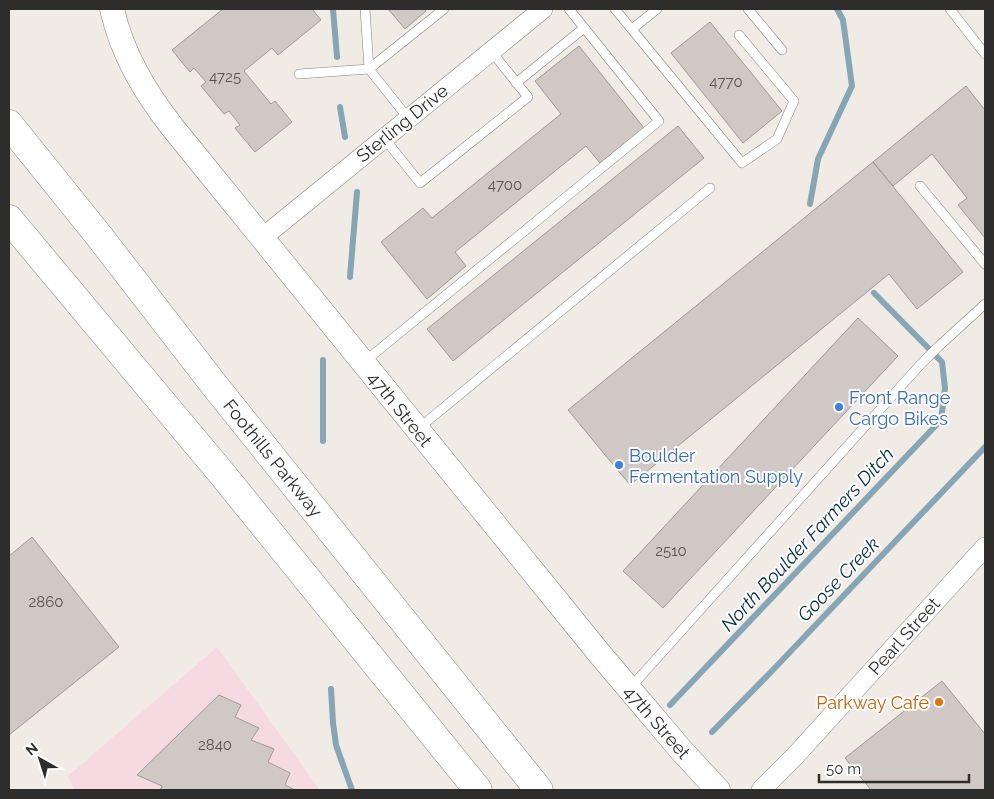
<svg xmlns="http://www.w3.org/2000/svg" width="994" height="799" font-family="Raleway,sans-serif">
<rect width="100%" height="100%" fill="#f1ebe6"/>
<path fill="#f5dbe1" d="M217,647l103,143h-246l-6,-14z"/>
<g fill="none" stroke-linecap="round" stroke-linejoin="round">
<path stroke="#86a5b5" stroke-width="6" d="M333,9l4,48
M340,107l5,30
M810,204l8,-45 34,-73 -9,-66 -6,-11
M350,277l7,-85
M323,441v-81
M331,689l2,34 3,22 16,45
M670,705l271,-285 4,-32 -3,-26 -68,-69
M712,732l58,-59 215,-226"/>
</g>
<path fill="#cfc8c4" stroke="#a09996" d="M223,9h89l9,11 -43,35 -6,-7 -28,23 27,33 4,-3 17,21 -37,30 -20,-24 5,-3 -11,-14 -5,3 -23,-28 5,-4 -12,-14 -4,4 -18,-22z
M388,9h36l2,2 -21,18z
M710,22l72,89 -39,32 -72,-90z
M579,46l65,82 -44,35 -14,-17 -131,106 11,14 -39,33 -46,-57 42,-34 9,10 129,-104 -26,-33z
M966,86l19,24v128l-27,-33 9,-7 -35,-44 -39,32 -20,-24z
M678,126l26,32 -251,203 -26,-32z
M873,162l90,110 -46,37 -28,-35 -259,211 -62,-75z
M858,318l40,38 -235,252 -40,-37z
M32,537l87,110 -110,88v-179z
M942,681l43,53v56h-114l-26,-32z
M219,695l22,10 -6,12 24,11 -8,12 23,9 -6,13 22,11 -5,12 10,5h-135l2,-4 -25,-11z"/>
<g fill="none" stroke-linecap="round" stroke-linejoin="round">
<g stroke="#86807b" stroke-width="10">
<path id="service" d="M365,9l4,60 75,-60
M615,9l127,154 35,-24 17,-38 -55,-66
M748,9l34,41
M950,9l35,45
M632,29l25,-20
M299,74l70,-5 39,49
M516,83l68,-55
M384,138l36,45 108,-86 -37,-46
M920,186l65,78
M364,362l295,-241 -90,-112
M419,428l291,-240
M631,687l289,-322 19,-19 46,-42"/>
</g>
<g stroke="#86807b" stroke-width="20">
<path id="minor" d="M262,238l281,-229
M761,790l34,-34 190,-209"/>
</g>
<g stroke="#86807b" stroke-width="25">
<path id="tertiary" d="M112,9c10,45 33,83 61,119l426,525 82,97 37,40"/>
</g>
<g stroke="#86807b" stroke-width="29">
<path id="trunk" d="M9,124l90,112 116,150 324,404
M9,219l214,256 255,315"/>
</g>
<use href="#service" stroke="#fff" stroke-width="9"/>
<use href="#minor" stroke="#fff" stroke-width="19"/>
<use href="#tertiary" stroke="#fff" stroke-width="24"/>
<use href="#trunk" stroke="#fff" stroke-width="28"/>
</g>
<g fill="#3f7fe0" stroke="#fff" stroke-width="2">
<circle cx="839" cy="407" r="5"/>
<circle cx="619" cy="465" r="5"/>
</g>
<circle fill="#e8710a" stroke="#fff" stroke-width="2" cx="939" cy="702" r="5"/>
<g text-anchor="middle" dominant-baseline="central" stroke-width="4" stroke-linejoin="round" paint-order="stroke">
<g font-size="15" fill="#575451">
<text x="225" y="77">4725</text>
<text x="726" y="82">4770</text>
<text x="505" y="185">4700</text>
<text x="671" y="551">2510</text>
<text x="46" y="602">2860</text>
<text x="215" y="745">2840</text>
</g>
<g font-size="18" fill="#2f2d2b" stroke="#fff">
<text transform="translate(402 123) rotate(-39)">Sterling Drive</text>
<text transform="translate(400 409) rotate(51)">47th Street</text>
<text transform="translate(273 458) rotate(51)">Foothills Parkway</text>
<text transform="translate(904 636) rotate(-48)">Pearl Street</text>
<text transform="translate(657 722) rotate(49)">47th Street</text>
</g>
<g font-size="18" fill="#366cbe" stroke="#fff" text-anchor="start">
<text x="849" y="397">Front Range<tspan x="849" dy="21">Cargo Bikes</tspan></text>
<text x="629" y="455">Boulder<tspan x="629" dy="21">Fermentation Supply</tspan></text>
</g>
<g font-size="18" fill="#c56008" stroke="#fff" text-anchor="end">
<text x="929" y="702">Parkway Cafe</text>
</g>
<g font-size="19" font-style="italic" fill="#002e40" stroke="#fff">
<text transform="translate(807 539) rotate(-47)">North Boulder Farmers Ditch</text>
<text transform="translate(838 579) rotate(-46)">Goose Creek</text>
</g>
</g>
<rect width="994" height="799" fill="none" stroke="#2f2d2b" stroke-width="20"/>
<g transform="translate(40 759) rotate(321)" stroke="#ffffff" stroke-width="4" paint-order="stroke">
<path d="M0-4L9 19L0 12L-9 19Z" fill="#2f2d2b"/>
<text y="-8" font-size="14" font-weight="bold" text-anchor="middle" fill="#2f2d2b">N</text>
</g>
<path d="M819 774v8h150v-8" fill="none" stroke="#2f2d2b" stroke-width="2.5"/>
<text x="826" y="774" font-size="15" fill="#2f2d2b" stroke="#ffffff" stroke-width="4" paint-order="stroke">50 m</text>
</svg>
